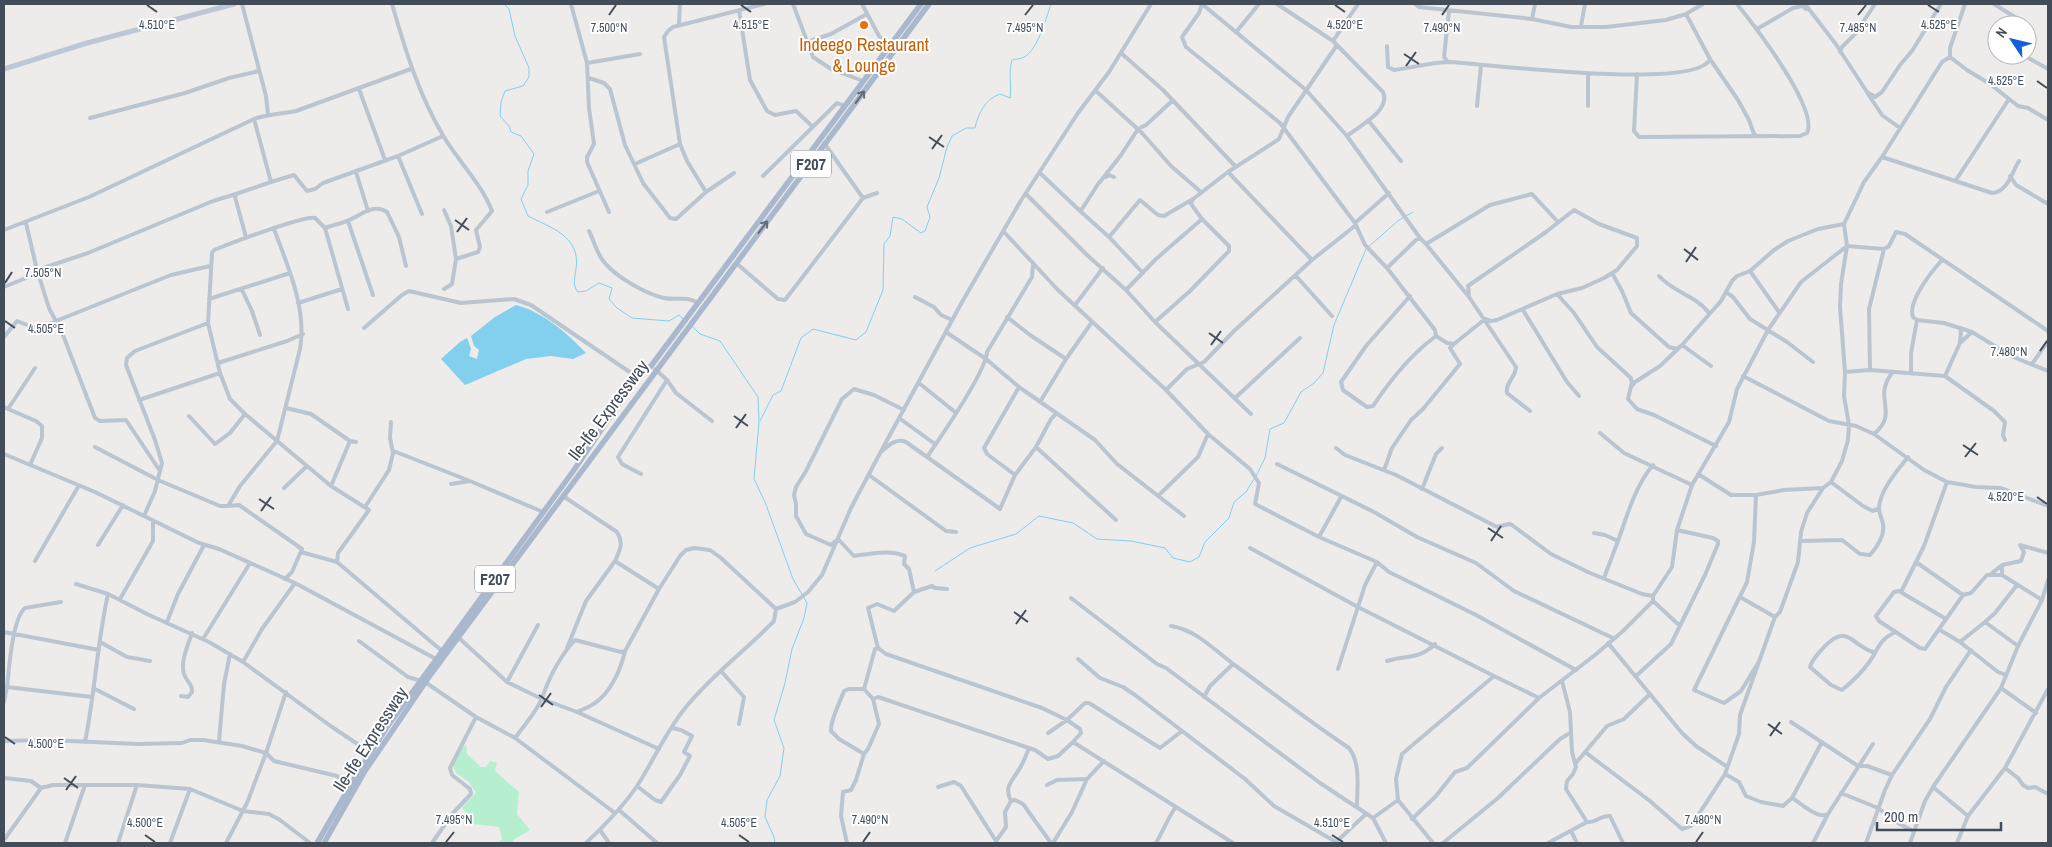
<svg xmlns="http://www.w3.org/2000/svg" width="2052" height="847" font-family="'Archivo Narrow',sans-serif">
<rect width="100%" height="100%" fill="#eeebeb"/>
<path fill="#b6efd0" d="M466,744l1,10 14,13h5l4,-6 7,2 -2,8 24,21 -2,22 13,16 -17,10v3h-15l4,-4 -3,-12 -26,-3 -11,-17 14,-14 -7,-11 -13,-9 -3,-7 6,-15z"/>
<path fill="#82cfee" d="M516,305c27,7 51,28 70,48l-13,6 -22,-3 -25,3 -61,26 -24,-26 19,-17 7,-4 4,11 -2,7 8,3 2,-9 -5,-4 -3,-10 24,-19z"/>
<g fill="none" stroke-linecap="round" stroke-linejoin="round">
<path stroke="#82cfee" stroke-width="1" d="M504,4l5,5 6,27 14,32v9l-6,9 -18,5 -4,11 -1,14 9,10 2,6 10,4 13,18 -6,17v14l-7,14 7,17c23,12 53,20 48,53 -1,9 -4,16 2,23l8,-1 13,-8 13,5 -3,11 8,9 15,10 37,3 10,-6 4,4
M692,326l8,8 20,7 38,56 1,25 -5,57 11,23 28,77 14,24 -3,15 -12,31 -7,34 -11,37 10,28 -4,28 -13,24 -2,17 9,20 1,6
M760,421l13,-26 8,-4 20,-53 12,-9 43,11 10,-8 17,-42 1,-46 6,-8 3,-19 9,2 19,14 4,-2 5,-14 -3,-10 12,-29 8,-31 5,-11 14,-8h9c3,-14 10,-29 25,-34l10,4c2,-13 -2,-25 2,-38 4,-1 9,-1 12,-3 14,-7 22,-39 27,-53
M1256,476l9,-18 5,-29 14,-6 17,-31 13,-9 9,-10 11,-48 32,-76 33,-29 14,-8
M935,571l35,-23 46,-14 23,-18 34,7 24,16 34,2 34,7 8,10 17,4 9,-5 6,-15 24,-24 5,-16 12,-10 8,-13"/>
<path stroke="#bbc5cf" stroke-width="4" d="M242,4l24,92 2,18
M392,4c13,45 27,92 52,133 15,25 37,46 48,74l-16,19 4,17 -2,5 -22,7
M571,4l16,59 2,45 5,36 -7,13v5l22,50
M793,4l20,53 18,12 32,12
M862,4l17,32 11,10
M1202,4l-3,9 -17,24 4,10 94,76 75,100 10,22 22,23 29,-28 4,-2 6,6 43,53 47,70c0,10 -11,16 -9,26l23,18
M1202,4l104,86 41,46 73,102
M1277,4l56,37 50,51c8,19 -24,34 -36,44
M1415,4l4,3 113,12 39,8h35l60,-7 20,-6 17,-10
M1805,4l30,39 32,49 8,5 7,-5 18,-27 12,-14 29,-47
M1965,4l-15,44v9l17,13 23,14 28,22 10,2 20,12
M1994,4l24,15 1,6
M739,10l11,70 17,31 8,4 21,-4 17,16
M1686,14l24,45 28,41 11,20 5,14 3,2
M1532,19l3,-15
M679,25l1,-21
M1581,26l4,-22
M1757,29l36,-21 10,-2 3,3
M1237,31l22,-27
M1333,41l25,-37
M807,42l24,-8 36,-20
M1387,46l1,21 6,3c18,-2 38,-8 56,-8 37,2 247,29 260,-3
M1840,52l2,-5 13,-13 20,-30
M1121,53l42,37 73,77
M2023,55l25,14
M1448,62l-4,-5 5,-46
M587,63l53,-9
M1588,74v32
M1637,74l-3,57 5,6 161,-1 7,-3c12,-24 -53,-108 -70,-129
M589,78l15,5 6,6 15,56 18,38 27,35 6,1 30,-27 28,-19
M359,89l26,71
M1096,91l46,42 29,33 30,26
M1868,94l14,21 18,13
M1477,106l4,-41
M90,118l95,-25 44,-15 30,-7
M1368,120l33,41
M824,143l39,55
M398,156l24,58
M1882,157l60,-95 8,-5
M635,164l45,-20
M356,172l12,39
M1040,173l39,37 3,-1 18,-28
M763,176l72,-71 2,-2 8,3
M2010,176l6,9 32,19
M1106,177l3,-2 5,2
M1956,180l53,-81
M271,182l23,-7 13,16 8,-2 8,-6 75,-27 45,-20
M1100,182l21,-27 17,-26 8,-4 26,-24
M706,192l-19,-31 -7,-17 -16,-107 4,-6 5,-4 91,-23
M1026,194l61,61 39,35 29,32 96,92
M1079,210l30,27 34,36
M547,212l52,-21
M348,221l25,74
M26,223l11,47 12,38 14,27 32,83 5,3 26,-1 34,51
M1355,223l34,-30
M325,228c7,-3 16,-4 24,-8 12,-5 25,-17 38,-8l12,25 7,29
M4,230l85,-33 165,-78c14,-5 28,-5 42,-8l115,-42
M589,231c5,10 8,23 15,31 12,15 42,32 60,36 14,3 21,-3 34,5
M1004,232l54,58 108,100 42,44 42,35 9,14 -4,21 64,33 58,25
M246,237l-11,-40 1,-3 35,-12 -17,-63
M1109,237l31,-37 18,15 6,1 29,-17 35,-27 51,-33 9,-22 49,-72
M1426,244l64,-39 42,-11 26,28
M1312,260l44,-35
M1942,260c-10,11 -35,42 -29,57l4,3 27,3 28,9 39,24 37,15
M736,263l42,36 7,1 78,-102 14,-5
M1387,268l48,62 1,6
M37,270l51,-17 125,-52 23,-7
M1750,271l29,41
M1612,273l10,18 9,22 38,34 8,2 5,-4 29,21
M1296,276l36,40
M1659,276c14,16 39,21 50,37
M4,287l34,-14
M444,289l8,-5 4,-25 -5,-33 -7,-16
M242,290l10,21 8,24
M1126,290l30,-31 46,-40
M1726,292l7,5 17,22 37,23 26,20
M1557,294l17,19 23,34 34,31
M1410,296l-44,50 -25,36 2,8 24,17 6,-1c18,-27 37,-51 63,-70l11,7 7,1
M915,297l19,10 7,8 11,5
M209,299l81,-26
M298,303l44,-14
M1075,305l28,-37
M348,309l-23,-81 -10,-10c-10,-3 -86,26 -101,32l-2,3 -4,70 12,50 10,26 15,15 86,72 38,24 -31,43 -1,9 105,89
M1523,310l44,72 12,14
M1007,317l23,18 36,24
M1155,322l35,-31 39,-40v-5l-27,-27 -11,-15 2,-5
M364,328l38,-33 7,-4 52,12 53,-4 17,6 106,72
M946,332l40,27 33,28 76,53 22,24 67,52
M4,337l13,-16 15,6h9l130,-52 39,-9
M1960,343l1,-15
M218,363l69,-22 16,-7
M2032,364l16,-23
M655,369l12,11 9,13 36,28
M1870,370l-1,-61 15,-60 5,-3 7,-14 9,2 143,97
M1845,372l25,-2 75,6 49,35 11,11 -2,13 2,5
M1911,373v-20l6,-33
M1743,376l86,45 27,5 18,8 50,36 23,12 29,5 25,1 47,18
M1945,376l15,-33 12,-11
M1630,377l2,5 -4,17 9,10 17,6 62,31
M919,383l36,29
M1631,387l4,-5 25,-16 22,-21 39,-44 11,-20 5,-5 13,-5 24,-21 14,-9 30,-12 26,-5
M1166,390l21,-21 17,-7 30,-31 78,-71 -84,-88
M1235,398l65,-60
M139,400l81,-27
M1040,402l26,-43 26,-37
M4,407l4,2 27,-41
M286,408l25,6 39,27 6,1
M8,409l28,12 6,5v12l-12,27
M904,410l-30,-15 -20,-6 -12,10 -36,72 -10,16 -2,8 2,9v12l10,18 25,11 7,-6 16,17c17,-2 35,-7 51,0l-1,8 5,5 5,23 -20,19 -17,-7 -9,4 10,40 8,6 156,54 25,12 13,9 1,4 -8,9
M189,416l26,28 15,-11 15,-19
M899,418l36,26 2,-2
M391,422l-1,16 3,15
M1600,433l24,20 68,32
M1874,434c26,-22 -2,-35 18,-61
M95,447l63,33 62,26h8l12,-20 37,-45 23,-92c7,-41 -12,-82 -26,-120
M1036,447l80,73
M1336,448l9,7 51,20 101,52 12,-3 3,1 39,29 39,19 52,21 11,2
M882,451c7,-6 14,-13 24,-9l94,67 15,-34 21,-28 15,-28 5,-5
M4,454l91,38 104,51 20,6 76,34 141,76
M927,457c13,-19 59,-85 60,-105l45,-75 1,-12
M1277,464l97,48 43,25 59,26 38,28 99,47
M1384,470l8,-22 19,-28 12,-11 37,-45 -10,-16 4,-4 31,-25 6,2 6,-1 60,-26 25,-6 22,-10 13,-8 20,-24v-8l-38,-14 -25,-14 -28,22 -78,54 1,8
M641,474l-19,-10 -4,-7 49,-77
M1698,474l33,21h25l28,-5 39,-2
M869,475l77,56 10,1
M1015,475l-28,-21 -3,-6 35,-61
M1831,482l32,24 10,5 6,-3
M451,484l19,-3 73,31
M331,486l19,-45
M284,488l23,-22
M1422,489l14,-35 6,-6
M1159,495l39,-38 10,-23
M1756,495l-2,47 -7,40 -53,108 30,13 17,-12 17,-28
M563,496l54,36c7,11 3,18 -2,29l44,28
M228,506l11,-1 63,44 -10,23 -7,7
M365,507l24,-37 4,-17 3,-1 74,29
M144,516l11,-25 7,-28 -7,-23 -29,-75 1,-7 8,-7 73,-28
M1594,533l11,2 13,6c9,-25 17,-55 35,-76
M1319,537l22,-40
M1801,541l41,-1 18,14 10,1c7,-8 15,-20 13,-31 -1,-5 -4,-11 -4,-16 1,-18 18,-37 29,-51
M98,545l25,-40
M1250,548l108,59 136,69 -92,78 -6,25 2,21 35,43
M301,552l36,10
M35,561l43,-74
M1916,562l47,33
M2002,565v10l40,25
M1991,574l11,-9 19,-4 3,-9 -4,-7 28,8
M1604,578l14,-37
M76,584l32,10 41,21 60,27 34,20 89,65 39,26
M914,592l18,-6 3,2 12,1
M1901,592l23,-46 23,-64
M1740,597l35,20
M1071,598l86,66 9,4 154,115 53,35 13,25
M120,599l33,-58v-21
M1653,601l26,24
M1946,619l-47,-28 -5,1 -18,24 3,5 41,27 5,1 38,-54 8,-2 16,-18h15
M167,622l11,-28 26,-49
M1985,622l10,-9 22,-28
M1171,626c26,4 44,25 65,40 37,27 74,56 113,82 12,16 8,39 8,58
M1940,630l20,12 38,30 8,3
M4,632l95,18
M459,638l48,44 35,17 35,13 82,37
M203,639l47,-76
M359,641l49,36 17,5 51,35 39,21 100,75
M100,642l27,15 23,4
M1960,642l25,-20 33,24
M1608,643l74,90 14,13 30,20
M567,648l19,-47 29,-40
M1873,652c-23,-8 -25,-29 -49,-5 -5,6 -12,12 -14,20l21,18 11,5c10,-8 21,-19 28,-29 9,-13 9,-22 26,-29
M1078,659l22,19 23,9 12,8 110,84 29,27 62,36
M1387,661c21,-7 30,0 48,-17
M243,662l19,-33 33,-46
M1338,669l27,-84 12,-23 12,10 87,43 100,55
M721,671l23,26 -5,27
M1494,676l45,22
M1636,676l35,-32 34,-69 13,-31v-3l-5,-3 -36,-8
M1562,681l8,31 2,40 4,15 -3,7 -6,7 -1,8 21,33
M507,682l31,-57
M7,687c2,-17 5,-68 18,-79l36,-6
M2001,688l35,25
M95,689l39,20
M864,689l11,-40 3,-1
M286,692l-20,61 8,8 63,15 8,7 3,7
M181,696l7,1 4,-5c1,-8 -6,-11 -8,-18 -4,-12 4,-29 8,-41
M1204,697l6,-11 23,-22
M4,702l3,-15 85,10
M577,712c6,-3 13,-5 18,-9 16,-11 26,-34 30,-52
M1791,722l67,44h9l25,9
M1048,733l19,-13 18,-17h4l71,45 22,-17
M515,738c8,-11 22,-27 27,-40 7,-20 18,-42 33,-58l46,12 4,-1 34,-62 21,-33 6,-6 8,-2 16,2 11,8 55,51
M4,741l43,-1 91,4 44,-1 8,-3h13l39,6 24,7 -19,50 -21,40
M219,741l5,-57 6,-30
M85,742c10,-49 12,-99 23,-148
M1585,752l65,49 32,28 9,-3 34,-52 14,-40 1,-19 31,-87 4,-11 5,-5 18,-50 3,-30 6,-19 16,-25 8,-6 11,-21 6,-21 1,-15 -5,-29 1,-24 -5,-65 1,-23 6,-38 -3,-22 20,-42 18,-25 110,36c15,0 20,-21 27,-32
M864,754l-25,-15 -8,-8c-1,-10 9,-29 13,-40l5,-2h15l9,10
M1575,764l32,-38 17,-7 26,-25
M2005,768l13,10 5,7 5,3 7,-1 13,7
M1725,774l14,8 7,14 15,6 22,4 9,-8 30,-56
M4,778l27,3 10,7
M1047,785l10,-5 30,-1
M637,786l18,14 6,2 19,-27 10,-19 -6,-4 8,-16 -11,-6 -9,-2
M938,787l16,-5 7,4 35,55
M1841,793l37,15 20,15 15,8
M1792,798c9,5 26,22 36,16l45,-70
M1011,801c-7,-13 0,-19 7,-30 5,-7 8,-15 11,-23
M619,810l38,33
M1968,816l-35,-29 68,-99 17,-42 24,-46 6,-20
M1373,818l25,-18
M1412,819l24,-23 19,-24 12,-4 72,-70 56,-43 28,-24 30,-30v-5l19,-29 5,-37 15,-45 37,-63 8,-33 31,-59 33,-48 46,-36 37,3
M600,830l9,13
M1571,831l6,12
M4,840l37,-52 12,-3h84l53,4 53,22 26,3 11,6 30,23
M996,841l10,-14 -1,-15 6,-11 4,-1 8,4 28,39
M65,843l20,-58
M118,843l19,-58
M170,843l20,-54
M432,843l21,-30 18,-19 -1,-5 -18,-14 -2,-7 26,-51
M586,843c19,-18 37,-36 51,-57 17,-26 29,-55 49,-79 24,-30 55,-53 82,-80l6,-6 2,-12 19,-7 13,-10 14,-17 29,-67 28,-53 83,-153 58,-100 58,-89 31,-41 42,-68
M847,843l-6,-27 2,-24 8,-2 5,-10 8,-26 4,-5 11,-25 -6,-25 5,-2 157,53 13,9 10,-3 15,-14 160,101
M1053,843l19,-31 15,-33 17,-18
M1156,843c7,-12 11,-23 19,-35
M1335,843l31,-29
M1443,843l55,-45 62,-59 10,-6
M1548,843l39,-21c9,1 14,-7 23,-6l13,27
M1813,843l15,-29
M1866,843l19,-53 7,-15 38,-56 16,-32 25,-37
M1910,843l15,-42 8,-14
M1957,843l11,-27 37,-48 43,-79"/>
<path stroke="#bdc7d6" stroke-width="5" d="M4,69l83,-26 147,-39"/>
<path stroke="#a9b8cc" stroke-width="5.5" d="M317,843l42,-72 28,-44 187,-257 63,-93 14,-11 270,-362
M324,843l41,-72 66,-97 498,-670"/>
</g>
<defs><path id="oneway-shaft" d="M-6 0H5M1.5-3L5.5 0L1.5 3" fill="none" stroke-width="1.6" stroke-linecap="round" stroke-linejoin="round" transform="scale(1.25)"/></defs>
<g stroke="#626d7c">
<use href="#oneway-shaft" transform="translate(860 97) rotate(-54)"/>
<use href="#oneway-shaft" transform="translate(763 227) rotate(-53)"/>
</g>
<path fill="none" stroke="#434d59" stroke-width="2" d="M147,5l10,7M741,5l10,7M1335,5l10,7M1928,5l11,7M609,15l7,-10M1025,15l8,-10M1442,15l7,-10M1858,15l8,-10M1404,54l15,10M1406,66l10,-14M2037,81l10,7M929,137l15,10M932,149l10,-14M455,220l14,10M457,232l10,-14M1684,249l14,11M1686,262l10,-15M5,283l7,-11M5,321l10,7M1209,333l14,10M1211,345l10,-14M2040,351l7,-10M734,416l14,10M736,428l10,-14M1963,445l15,10M1965,457l11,-14M2037,497l10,7M259,499l15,10M261,511l10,-14M1488,528l15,10M1491,541l10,-15M1014,612l14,10M1016,624l10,-14M539,695l14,10M541,707l10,-14M1768,724l14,10M1770,736l10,-14M5,737l10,7M64,778l14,10M66,790l10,-14M145,835l10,7M739,835l10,7M1332,835l11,7M446,842l8,-10M863,842l7,-10M1696,842l7,-10"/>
<circle fill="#e8710a" stroke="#fff" stroke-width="2" cx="864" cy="25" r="5"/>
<g text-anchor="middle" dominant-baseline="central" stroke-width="4" stroke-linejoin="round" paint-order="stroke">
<g fill="#fff" stroke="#7b828b" stroke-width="1">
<rect x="791" y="150.5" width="40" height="27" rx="4"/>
<rect x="475" y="565.5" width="40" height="27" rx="4"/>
</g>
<g font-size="16" font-weight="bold" fill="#434d59">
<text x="811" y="164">F207</text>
<text x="495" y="579">F207</text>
</g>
<g font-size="18" fill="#c56008" stroke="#fff">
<text x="864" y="44">Indeego Restaurant<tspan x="864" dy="21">&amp; Lounge</tspan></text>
</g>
<g font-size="18" fill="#434d59" stroke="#fff">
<text transform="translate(608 410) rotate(-53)">Ile-Ife Expressway</text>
<text transform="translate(370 739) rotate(-57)">Ile-Ife Expressway</text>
</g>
</g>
<g font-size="12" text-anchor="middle" fill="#434d59" stroke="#fff" stroke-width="4" stroke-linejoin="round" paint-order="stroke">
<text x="1939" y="29">4.525°E</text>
<text x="157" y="29">4.510°E</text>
<text x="751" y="29">4.515°E</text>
<text x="1345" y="29">4.520°E</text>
<text x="609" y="32">7.500°N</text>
<text x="1025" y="32">7.495°N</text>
<text x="1442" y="32">7.490°N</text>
<text x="1858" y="32">7.485°N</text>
<text x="2006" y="85">4.525°E</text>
<text x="43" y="277">7.505°N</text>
<text x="46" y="333">4.505°E</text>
<text x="2009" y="356">7.480°N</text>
<text x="2006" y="501">4.520°E</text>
<text x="46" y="748">4.500°E</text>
<text x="454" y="824">7.495°N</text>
<text x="870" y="824">7.490°N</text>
<text x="1703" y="824">7.480°N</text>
<text x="145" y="827">4.500°E</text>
<text x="739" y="827">4.505°E</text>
<text x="1332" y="827">4.510°E</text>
</g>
<rect width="2052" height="847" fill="none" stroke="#434d59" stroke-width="10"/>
<g transform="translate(2012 40) rotate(305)"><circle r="24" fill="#ffffff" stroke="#b4b8bd"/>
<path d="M0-4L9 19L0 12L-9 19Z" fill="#135ee0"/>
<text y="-8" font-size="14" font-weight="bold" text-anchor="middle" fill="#434d59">N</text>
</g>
<path d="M1877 822v8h124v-8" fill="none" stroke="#434d59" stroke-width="2.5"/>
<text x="1884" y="822" font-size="15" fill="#434d59" stroke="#ffffff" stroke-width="4" paint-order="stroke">200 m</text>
</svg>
